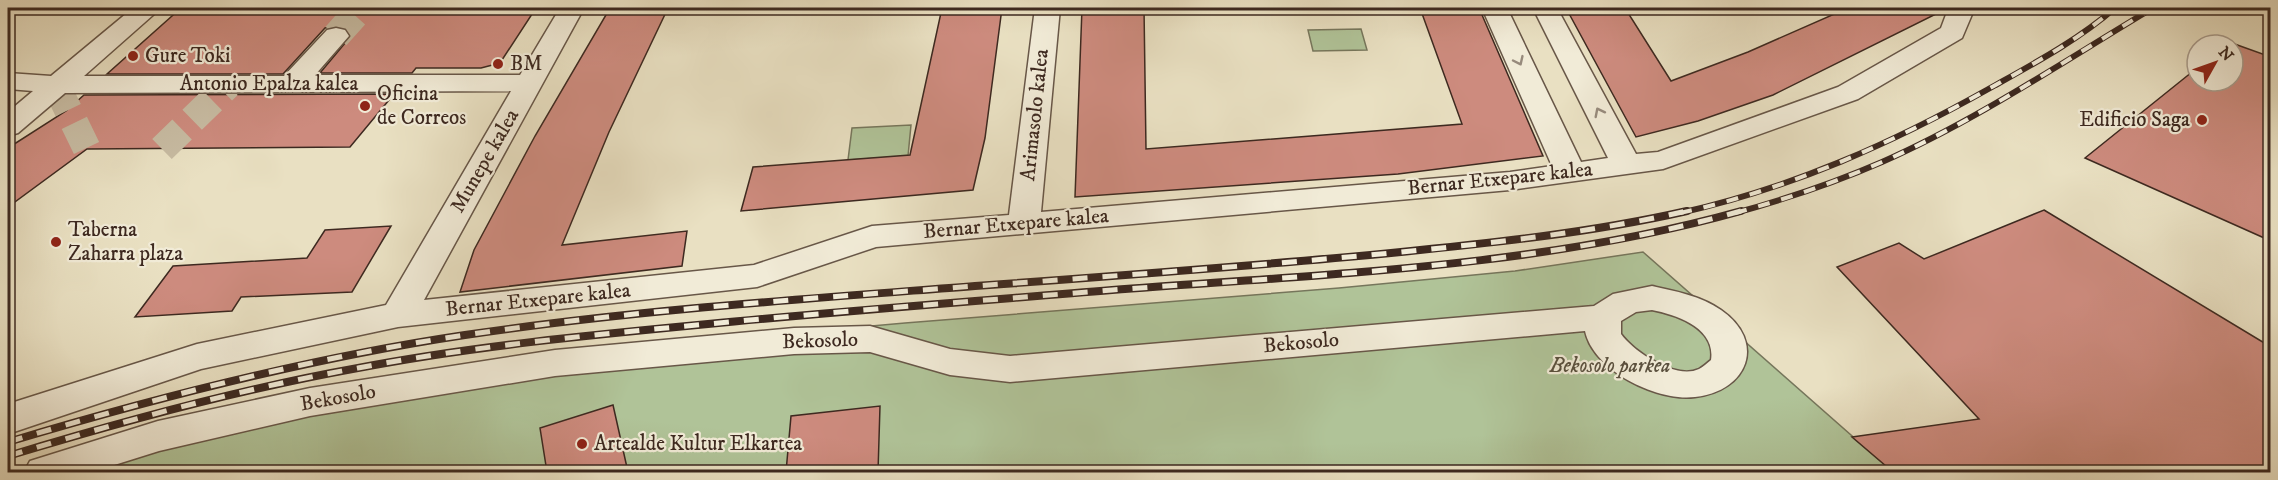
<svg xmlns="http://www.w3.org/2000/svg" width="2278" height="480" font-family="'IM FELL DW Pica',serif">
<rect width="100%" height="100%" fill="#e9e0c2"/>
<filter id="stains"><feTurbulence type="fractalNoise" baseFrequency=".00333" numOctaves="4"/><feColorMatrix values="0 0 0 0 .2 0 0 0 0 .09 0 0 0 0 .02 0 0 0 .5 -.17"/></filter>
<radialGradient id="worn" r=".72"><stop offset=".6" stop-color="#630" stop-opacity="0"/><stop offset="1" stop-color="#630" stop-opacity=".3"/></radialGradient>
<path fill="#b0c398" stroke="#76765c" stroke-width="1.5" d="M1361,29l6,21 -54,1 -5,-21z
M911,125l-3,31 -60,4 4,-32z
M1643,252l250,220h-1883l93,-34 522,-90 280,-25 434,-35 176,-17z"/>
<path fill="#cd8b7e" stroke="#3d2920" stroke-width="1.5" d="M181,8h355l-36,55 -19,5h-65l-4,5h-92l31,-37 -6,-8 -9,-2 -11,2 -42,46h-176z
M610,8h58l-59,124 -47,113 125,-14 -5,35 -222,26 14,-42 61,-114z
M942,8h60l-17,130 -12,52 -232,21 12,-44 157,-12z
M1082,8h62l2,141 316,-25 -42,-116h59l64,148 -145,18 -323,23z
M1566,8h59l46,73 77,-29 100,-44h96v2l-171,85 -75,26 -62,16z
M2229,42l42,15v184l-186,-83 112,-90v13h36v-36h-8z
M394,94l-44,53 -263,2 -79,58v-59l58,-37 18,-16z
M2044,210l227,137v125h-378l-41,-35 127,-18 -142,-152 62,-24 25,16z
M391,226l-39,66 -111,5 -9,14 -97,6 38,-51 134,-8 18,-28z
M613,405l15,67h-81l-7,-44z
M880,406l-2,66h-92l5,-56z"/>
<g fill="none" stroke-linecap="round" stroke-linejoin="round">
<path stroke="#c7bba2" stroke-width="28" stroke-dasharray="28 14" stroke-linecap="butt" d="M336,36l25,-28
M56,85l31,64
M162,149l66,-64"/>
<g stroke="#685748" stroke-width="3">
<path id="street" d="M133,8h28l-77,68h200l43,-46 9,-2 9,2 4,6 -34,39h205l40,-67h24l-160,292 330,-35 118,-39 137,-11 26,-207h25l-19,204 469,-40 42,-6 -70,-158h25l74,154 27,-4 -75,-150h24l79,146 22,-2 180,-65 103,-59 6,-16 -1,-4h24l3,4 -11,26 -104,61 -195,70 -153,21 -634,57 -119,40 -359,40 -197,42 -193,65v-30l189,-60 189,-39 125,-214 -446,2 -47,40 -10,3v-24l25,-21 -25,-2v-16l43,3z
M1652,286c23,5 49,10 69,24 46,32 27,81 -26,87 -24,3 -54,-8 -74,-21 -15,-10 -32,-26 -36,-45l-575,51 -60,-7 -80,-23 -76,2 -239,22 -245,40 -151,35 -67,21h-68l6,-11 128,-40 152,-33 245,-38 239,-22 76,-2 80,23 60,7 584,-50 19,-12zM1652,310c25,5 64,18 59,50 -4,3 -8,7 -12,9 -23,11 -65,-17 -78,-35v-13l15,-9z"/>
</g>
<use href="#street" fill="#f1ebd7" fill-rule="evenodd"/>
<g stroke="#3d2920" stroke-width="6">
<path id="rail-far1" d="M1680,213c112,-25 213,-70 312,-126 43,-24 86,-47 123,-79
M1735,213c51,-14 99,-30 147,-51 95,-42 182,-101 271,-154"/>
</g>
<g stroke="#3d2920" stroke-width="8">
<path id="rail" d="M8,442c150,-45 302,-84 457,-107 169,-25 339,-36 510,-49 139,-10 278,-20 416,-33 100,-10 199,-20 296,-42
M8,456c115,-35 232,-67 350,-88 116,-22 233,-33 350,-44 134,-13 269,-23 404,-34 210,-16 425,-22 629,-79"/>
</g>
<use href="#rail-far1" stroke="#f1ebd7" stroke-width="4" stroke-dasharray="12" stroke-linecap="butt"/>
<use href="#rail" stroke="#f1ebd7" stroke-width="5" stroke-dasharray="15" stroke-linecap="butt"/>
</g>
<defs><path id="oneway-chevron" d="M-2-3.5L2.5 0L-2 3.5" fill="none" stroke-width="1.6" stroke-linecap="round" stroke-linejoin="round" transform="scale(1.5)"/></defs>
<g stroke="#978a7c">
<use href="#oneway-chevron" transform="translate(1519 61) rotate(65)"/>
<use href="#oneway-chevron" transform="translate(1599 112) rotate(-117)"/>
</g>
<g fill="#8f2418" stroke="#f1ebd7" stroke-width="2">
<circle cx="133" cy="56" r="6"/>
<circle cx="498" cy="64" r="6"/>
<circle cx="365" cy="106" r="6"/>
<circle cx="2202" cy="120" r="6"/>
<circle cx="56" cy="242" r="6"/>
<circle cx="582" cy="444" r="6"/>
</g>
<g text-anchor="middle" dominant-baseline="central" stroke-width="4.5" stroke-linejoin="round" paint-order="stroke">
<g font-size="21" fill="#3d2920" stroke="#f1ebd7" text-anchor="start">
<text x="145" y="56">Gure Toki</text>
<text x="510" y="64">BM</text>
<text x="377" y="94">Oficina<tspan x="377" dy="24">de Correos</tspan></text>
<text x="2190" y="120" text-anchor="end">Edificio Saga</text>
<text x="68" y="230">Taberna<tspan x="68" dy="24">Zaharra plaza</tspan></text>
<text x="594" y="444">Artealde Kultur Elkartea</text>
</g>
<g font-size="21" fill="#3d2920" stroke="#f1ebd7">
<text x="269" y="84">Antonio Epalza kalea</text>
<text transform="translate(1035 115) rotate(-84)">Arimasolo kalea</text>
<text transform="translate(485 161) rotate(-60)">Munepe kalea</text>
<text transform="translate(1500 179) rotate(-6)">Bernar Etxepare kalea</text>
<text transform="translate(1016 224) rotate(-5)">Bernar Etxepare kalea</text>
<text transform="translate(538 300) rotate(-6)">Bernar Etxepare kalea</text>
<text transform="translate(820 341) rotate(-2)">Bekosolo</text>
<text transform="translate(1301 343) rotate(-5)">Bekosolo</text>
<text transform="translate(338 398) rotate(-10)">Bekosolo</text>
</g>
<g font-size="21" font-style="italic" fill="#5a503e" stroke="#f1ebd7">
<text x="1610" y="366">Bekosolo parkea</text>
</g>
</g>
<rect width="2278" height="480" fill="none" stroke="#e9e0c2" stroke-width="30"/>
<rect x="9" y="9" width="2260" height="462" fill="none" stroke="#3d2920" stroke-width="3"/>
<rect x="15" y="15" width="2248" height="450" fill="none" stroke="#3d2920" stroke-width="1.5"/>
<g transform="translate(2215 63) rotate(50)"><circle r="28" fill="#f1ebd7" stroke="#a99d8e" stroke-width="1.5"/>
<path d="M0-4.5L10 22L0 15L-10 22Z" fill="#8f2418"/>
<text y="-9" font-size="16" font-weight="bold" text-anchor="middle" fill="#3d2920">N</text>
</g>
<rect width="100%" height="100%" filter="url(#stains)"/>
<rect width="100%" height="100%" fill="url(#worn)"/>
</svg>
